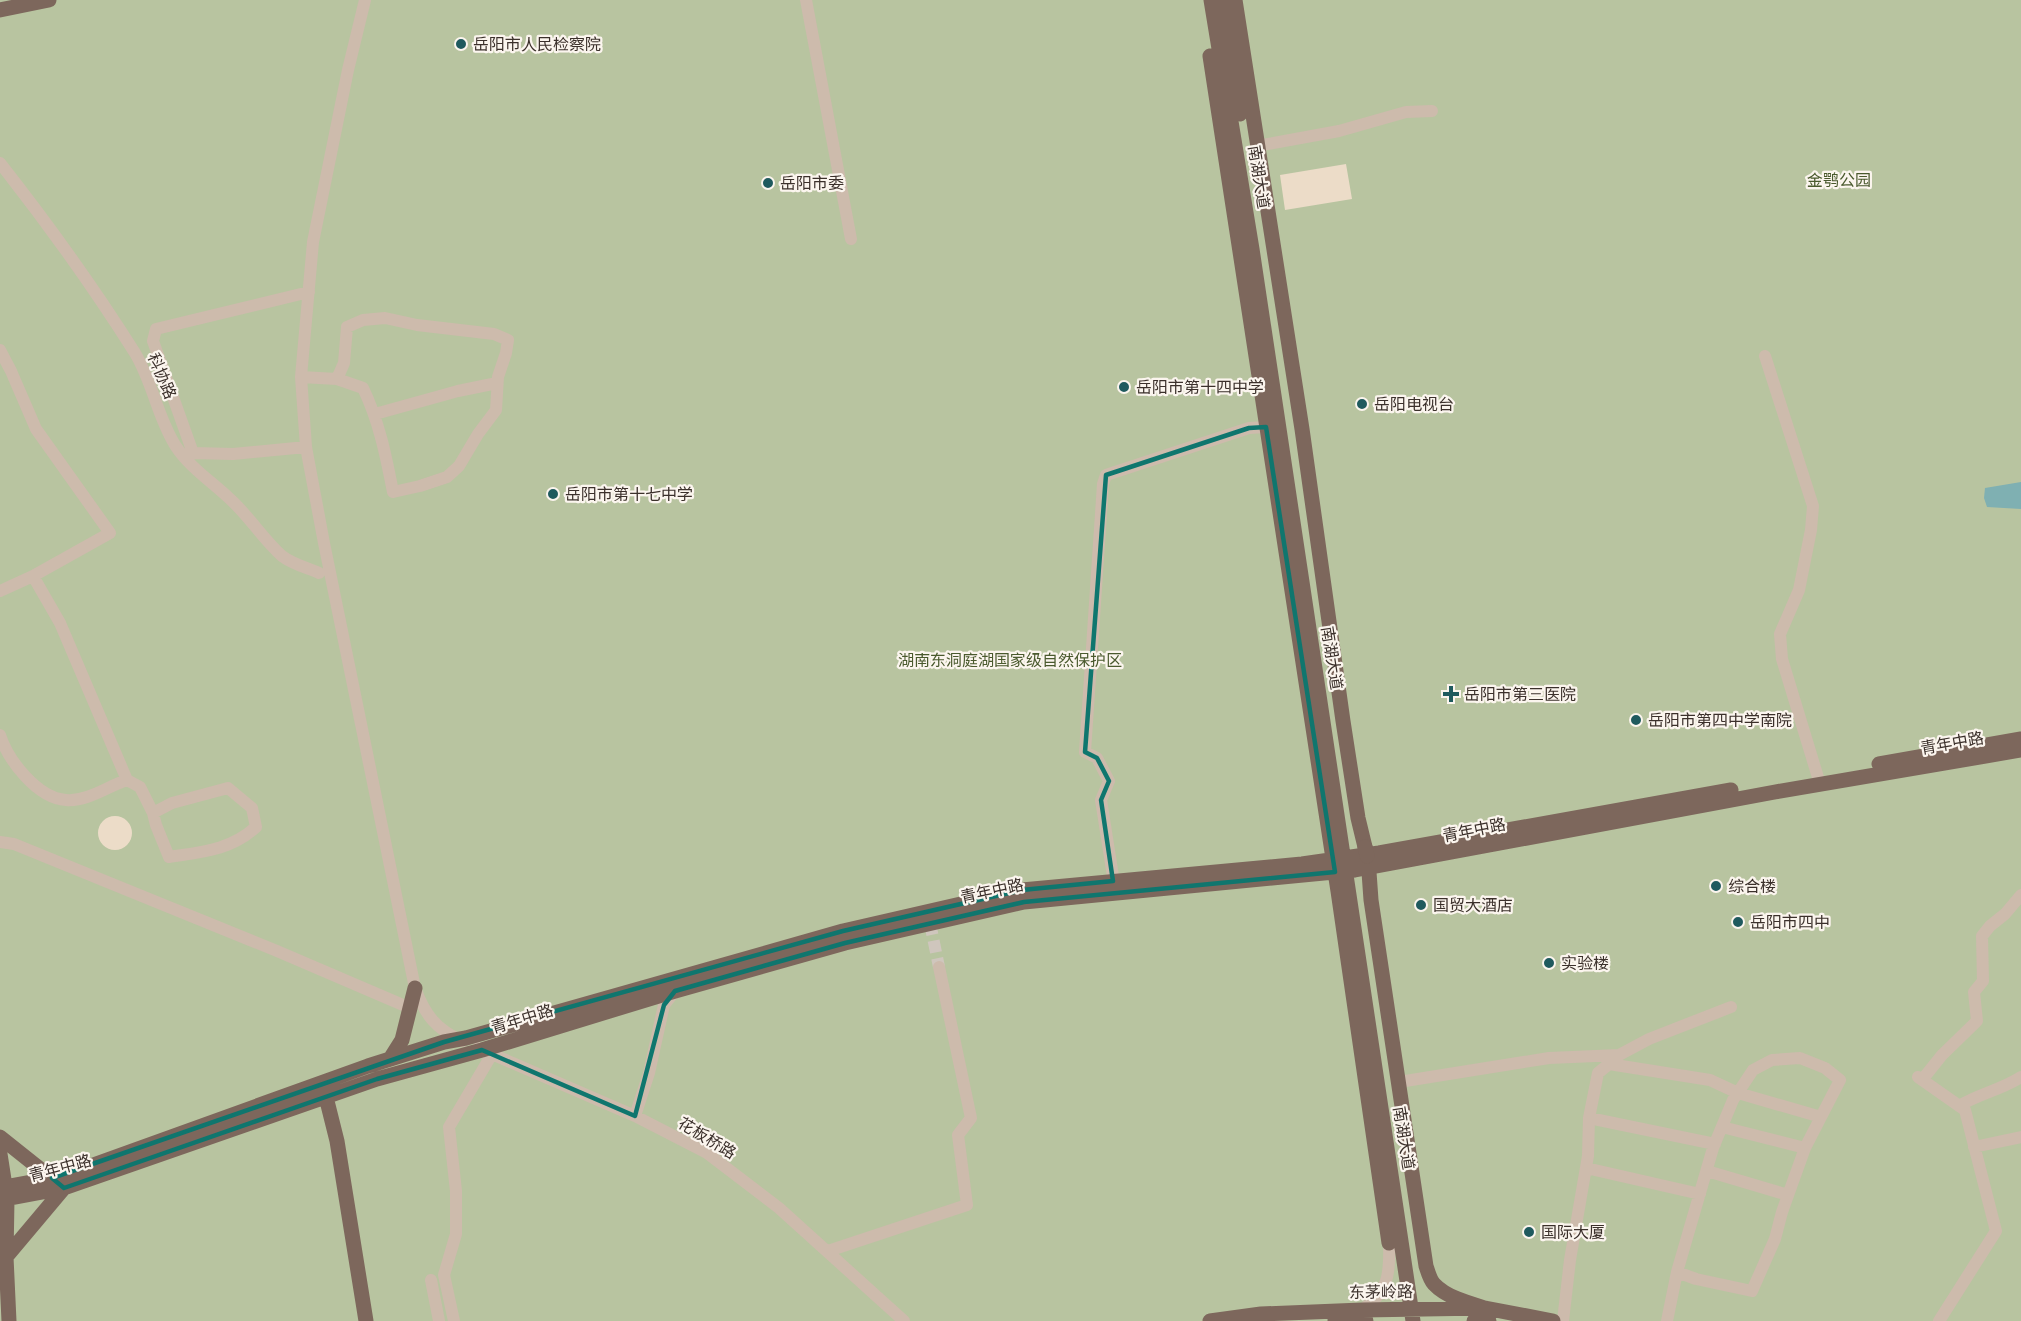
<svg xmlns="http://www.w3.org/2000/svg" width="2021" height="1321" font-family="Figtree,'Noto Sans SC',sans-serif">
<rect width="100%" height="100%" fill="#f4ebe1"/>
<path fill="#b8c4a0" d="M0,0h2021v1321h-2021z"/>
<path fill="#ecdcc8" d="M1346,164l6,35 -67,11 -5,-35z
M98 833a17 17 0 1 1 34 0a17 17 0 1 1-34 0Z"/>
<path fill="#7fb0b2" d="M2021,482v27l-34,-2 -3,-9 1,-10z"/>
<g fill="none" stroke-linecap="round" stroke-linejoin="round">
<path stroke="#cfc6bd" stroke-width="12" stroke-dasharray="12 6" stroke-linecap="butt" d="M930,923l9,44"/>
<path stroke="#cdbbac" stroke-width="12" d="M365,0l-17,70 -35,172 -12,135 5,70 18,96 91,445c10,27 21,41 47,53
M806,0l45,239
M1257,146l82,-15 67,-19 26,-1
M0,163c48,61 94,125 135,190 18,30 22,63 40,92 14,22 36,36 55,54 19,17 33,40 52,57 10,8 26,12 37,17
M0,350l11,21 25,58 74,104 -77,43
M1765,356l48,150 -2,24 -12,60 -19,44 2,25 38,125
M301,377l36,2 26,9c16,33 23,68 30,104l27,-6 27,-9 12,-11 19,-32 18,-24 2,-33 8,-24 2,-13 -14,-6 -77,-9 -32,-7 -22,2 -16,7 -3,36 -7,16
M375,414l83,-23 39,-8
M306,447l-73,7 -40,-1 -40,-112 3,-12 153,-37
M0,591l33,-15 27,47 67,157
M0,735c8,25 37,63 66,65 21,2 42,-14 61,-20l13,7 13,26 3,12 13,32c33,-5 62,-7 87,-30l-4,-19 -24,-20 -56,15 -19,10
M0,842l14,2 263,107 133,57
M1115,889l-14,-89 8,-19 -12,-23 -12,-6 18,-268 3,-9 143,-47 17,-1
M478,1048l157,68 72,37 72,55 125,113
M1918,1077l47,33 31,121 -57,90
M1922,1080l20,-25 35,-34 -3,-29 9,-11 -1,-45 8,-10 15,-12 16,-19
M1399,1082l150,-24 70,-3 30,-16 82,-32
M1959,1106c19,-12 42,-16 62,-29
M635,1116l14,-43 15,-68 11,-14
M1589,1118l126,26
M1722,1127l83,21
M1974,1147l47,-10
M1586,1168l114,26
M1707,1171l81,24
M828,1251l139,-46 -9,-70 13,-17 -32,-151
M431,1280l8,41
M1362,1310c27,-19 28,-36 27,-67
M454,1321l-10,-46 12,-41v-43l-7,-64 43,-73
M1563,1321l7,-61 18,-104 1,-38 9,-45 11,-9 101,16 28,13 83,24
M1667,1321l10,-49 36,-124 20,-48 20,-30 19,-10 28,-2 25,10 15,12 -35,68 -23,64 -7,27 -23,52 -56,-12 -19,-7"/>
<path stroke="#7d675c" stroke-width="15" d="M1211,0l41,249 161,1072
M1223,0l17,114
M1235,0l67,429 41,292 15,97 7,29
M0,10l49,-10
M1210,56l128,835 51,352
M1879,764l142,-25
M1368,858l3,42 55,366c2,6 4,14 8,18 12,13 34,19 51,24
M390,1059l12,-19 13,-52
M326,1097l11,44 29,180
M0,1137l64,51 -58,69
M0,1154l7,45 -1,58 3,64
M0,1188l60,-11 308,-111 76,-24 22,-4 377,-107 179,-41 280,-26 77,-11 352,-63
M0,1200l64,-12 313,-109 105,-29 193,-59 170,-48 179,-41 331,-32 420,-78 246,-42
M1335,1320l31,1
M1210,1321l51,-7 101,-4 123,-2 68,13
M1474,1321h15"/>
<path stroke="#7d675c" stroke-width="15" d="M1365,847l2,9"/>
</g>
<path fill="none" stroke="#0f766e" stroke-width="4.5" stroke-linejoin="round" d="M1266,427l69,445 -311,30 -179,41 -170,48 -11,14 -29,111 -153,-66 -105,29 -313,109 -12,-10 392,-136 399,-111 179,-41 91,-9 -12,-81 8,-19 -12,-23 -12,-6 21,-277 143,-47z"/>
<g fill="#1f5a5e" stroke="#fbf5ee" stroke-width="2">
<circle cx="461" cy="44" r="6"/>
<circle cx="768" cy="183" r="6"/>
<circle cx="1124" cy="387" r="6"/>
<circle cx="1362" cy="404" r="6"/>
<circle cx="553" cy="494" r="6"/>
<path d="M1448 685h6v6h6v6h-6v6h-6v-6h-6v-6h6z"/>
<circle cx="1636" cy="720" r="6"/>
<circle cx="1716" cy="886" r="6"/>
<circle cx="1421" cy="905" r="6"/>
<circle cx="1738" cy="922" r="6"/>
<circle cx="1549" cy="963" r="6"/>
<circle cx="1529" cy="1232" r="6"/>
</g>
<g text-anchor="middle" dominant-baseline="central" stroke-width="4.5" stroke-linejoin="round" paint-order="stroke">
<g font-size="16" fill="#3b302b" stroke="#fbf5ee" text-anchor="start">
<text x="473" y="44">岳阳市人民检察院</text>
<text x="780" y="183">岳阳市委</text>
<text x="1136" y="387">岳阳市第十四中学</text>
<text x="1374" y="404">岳阳电视台</text>
<text x="565" y="494">岳阳市第十七中学</text>
<text x="1464" y="694">岳阳市第三医院</text>
<text x="1648" y="720">岳阳市第四中学南院</text>
<text x="1728" y="886">综合楼</text>
<text x="1433" y="905">国贸大酒店</text>
<text x="1750" y="922">岳阳市四中</text>
<text x="1561" y="963">实验楼</text>
<text x="1541" y="1232">国际大厦</text>
</g>
<g font-size="16" fill="#3b302b" stroke="#fbf5ee">
<text transform="translate(1259 177) rotate(81)">南湖大道</text>
<text transform="translate(162 376) rotate(67)">科协路</text>
<text transform="translate(1332 658) rotate(81)">南湖大道</text>
<text transform="translate(1952 743) rotate(-10)">青年中路</text>
<text transform="translate(1474 830) rotate(-11)">青年中路</text>
<text transform="translate(992 891) rotate(-12)">青年中路</text>
<text transform="translate(522 1019) rotate(-17)">青年中路</text>
<text transform="translate(707 1138) rotate(31)">花板桥路</text>
<text transform="translate(1404 1138) rotate(81)">南湖大道</text>
<text transform="translate(60 1168) rotate(-15)">青年中路</text>
<text transform="translate(1381 1292) rotate(-1)">东茅岭路</text>
</g>
<g font-size="16" fill="#4a5a2e" stroke="#fbf5ee">
<text x="1839" y="180">金鹗公园</text>
<text x="1010" y="660">湖南东洞庭湖国家级自然保护区</text>
</g>
</g>
</svg>
